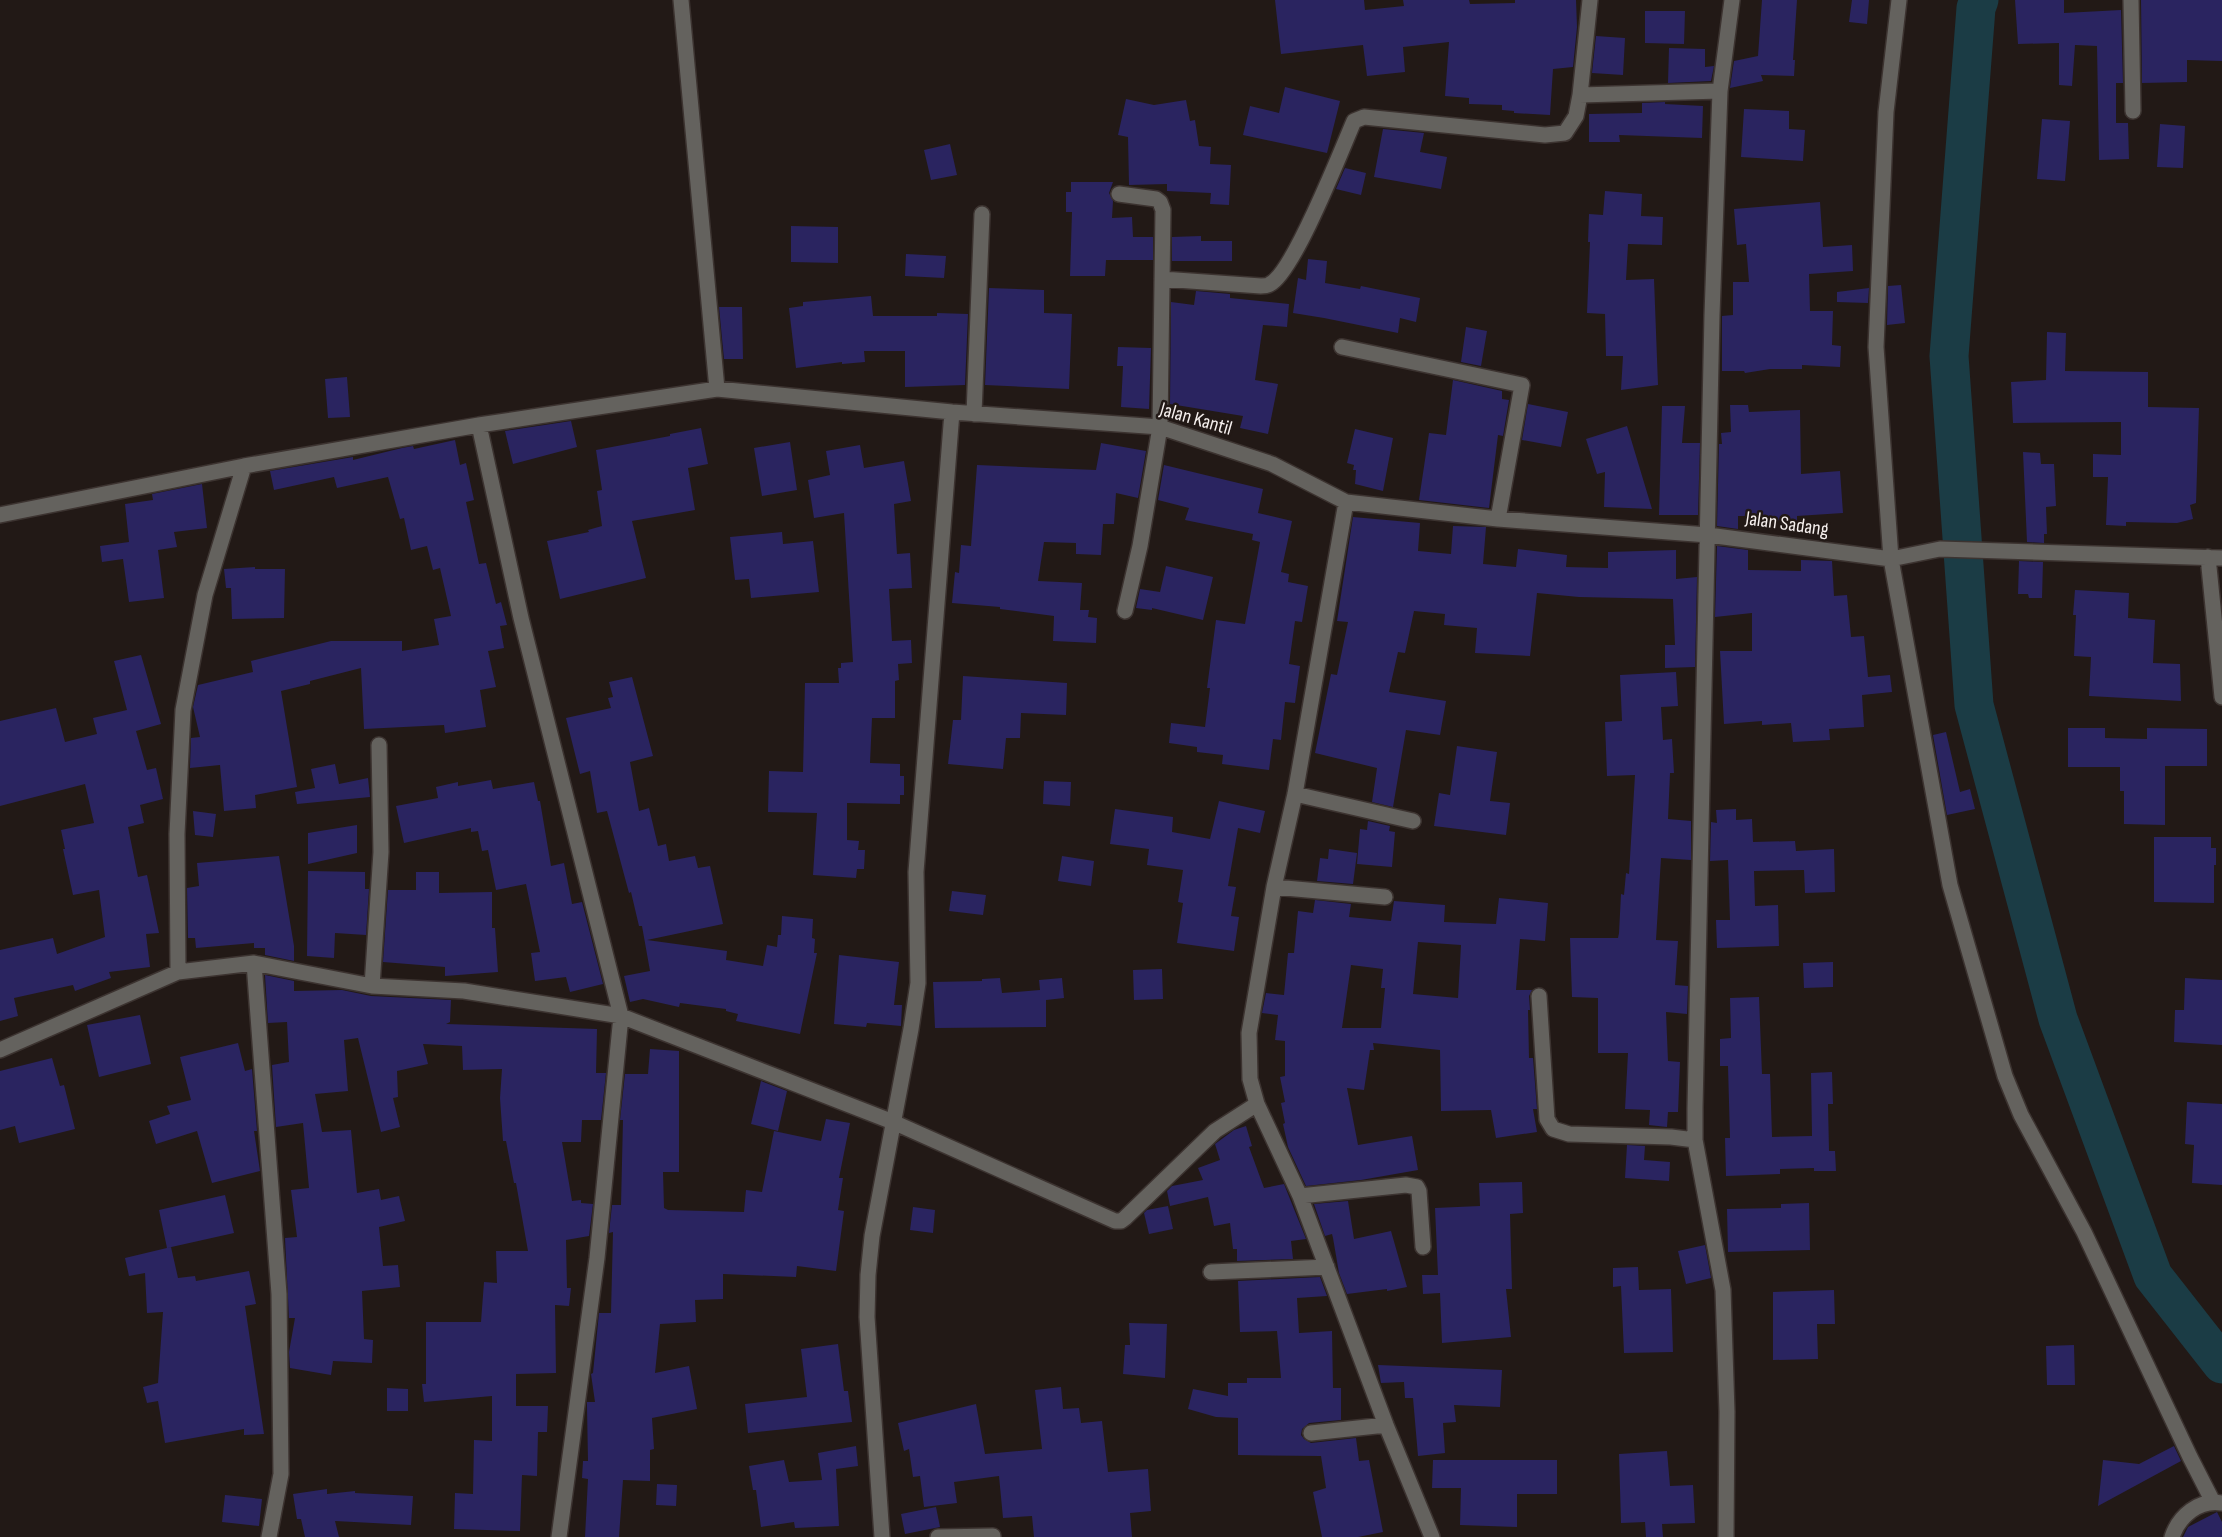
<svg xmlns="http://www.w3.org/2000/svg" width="2222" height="1537" font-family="'Sofia Sans Condensed',sans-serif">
<rect width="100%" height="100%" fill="#221916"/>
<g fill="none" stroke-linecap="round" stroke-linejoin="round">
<path stroke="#1b3c45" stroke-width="39" d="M1979,0l-3,8 -27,348 25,349 84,314 95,257 69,88"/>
</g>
<path fill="#2a2460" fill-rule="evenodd" d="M1275,0h89l1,10 39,-4 -1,-6h66l1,4 45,-1v-3h61l1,27 -4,40 -20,2 -3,46 -36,-2v-2l-12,-1v-5l-33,-1v-6l-24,-2 4,-54 -46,5 2,25 -38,4 -4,-31 -82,9z
M1762,0h35l-4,60h2l-1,16 -33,-1 2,6 -33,7 4,-27 24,-5z
M1852,0h17l-2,24 -18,-2z
M2015,0h49v13l57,-3 2,73h-7v40h12l1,36 -30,1 -2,-114 -22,-1 -3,41 -13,-1v-42l-41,1z
M2141,0h81v61l-35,-1v22l-45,1z
M1645,11h40l-1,33 -39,-1z
M1596,36l29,2 -2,37 -31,-2z
M1669,48l36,1v18l9,-1 -3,15 -43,2z
M1285,87l55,14 -13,52 -84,-18 7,-29 29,7z
M1126,99l28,6 32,-5 4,21 5,-1 4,26 12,1 -1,17 21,1 -2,40 -19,-1 1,-11 -44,-2v-7l-38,1 -1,-48 -10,-2z
M1665,102v2l38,2 -1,32 -83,-3 1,7h-31v-28l53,-1v-10z
M1744,109l45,2v18l16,1 -2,31 -62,-4z
M2042,119l28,2 -5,60 -28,-2z
M2160,124l25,2 -2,42 -26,-1z
M1383,129l41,4 -4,19 27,5 -6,32 -67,-12z
M950,144l7,31 -26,5 -7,-30z
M1345,168l21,5 -5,22 -25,-6z
M1071,182h42l-4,11 4,8 -1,17 20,-1 1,20h20v23h-47l-1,16h-35l2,-64h-6v-20h5z
M1605,191l37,3 -1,22 22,1 -1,28 -34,-1 -2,36 28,-1 4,106 -37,5 2,-34h-17l-1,-42 -18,-1 3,-71h-2l1,-28 14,1z
M1820,202l3,45 29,-2 1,26 -44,3 1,37h23l-1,34 9,1 -1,21 -38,-2v4h-32l-25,4 -1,-2h-22v-55l11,-1v-33h16l-3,-38 -9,1 -3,-36z
M791,226l47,1v36l-47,-1z
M1201,236v5h31v20h-60v-24z
M906,254l40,2 -2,22 -39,-2z
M1308,259l19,2 -2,22 35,6 1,-3 59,12 -4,24 -16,-4 -2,15 -74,-15 -31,-5 5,-35 8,2z
M1901,285l4,38 -18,2 1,-39z
M989,288l55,2v23l28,1 -3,75 -84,-4z
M1869,288l-1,15 -31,-1v-10z
M1196,291l34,3v4l59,6 -2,23 -24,-2 -8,55 23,4 -10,50 -28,-6 3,-12 -73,-12 1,-102 23,3z
M871,296l2,20h64v-3l31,1 -3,71 -60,2v-36h-41l1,11 -23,2v-2l-46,6 -7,-60 14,-2v-4z
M719,307h23l1,52h-19z
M1466,327l21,4 -6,35 -20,-4z
M2047,332l19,1 -1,38 83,1v35l51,1 -3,95 -6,2 3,14 -16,4 -51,-1v4l-20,-1 2,-48h-15v-23l28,1v-33l-108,1 -2,-41 35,-2z
M1118,347l33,1 -2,61 -28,-2 2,-41h-6z
M347,377l3,40 -22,1 -3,-39z
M1453,380l49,11v8l7,1 -6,36 -5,-1 -9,73 -70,-8 10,-67 17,2z
M1528,404l40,8 -7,35 -39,-7z
M1730,405h18l1,7 51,-2 1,64 39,-3 3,42 -46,3v6l-21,-2v-4h-38v13l-21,-3 2,-82h3l-1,-11 10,-1z
M1662,406h23l-3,37h18l-2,72h-39z
M571,421l6,26 -64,17 -8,-33z
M1627,426l25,83 -48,-2 1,-35 -8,2 -11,-35z
M701,428l7,36 -20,4 7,42 -63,11 14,57 -86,21 -13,-58 42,-9 -1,-2 14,-4 -5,-35 5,-1 -6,-40 74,-14v-2z
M1355,429l38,9 -10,53 -28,-7 1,-14h-3l1,-5 -7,-2z
M455,440l5,25 6,-2 8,37 -8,2 13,62 7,-1 10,41 5,-2 6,23 -7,1 4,22 -16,3 8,36 -16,3 6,37 -41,6 -1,-8 -80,4 -3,-61 -51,13v3l-29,7 16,96 -42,8 1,13 -32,3 -4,-46 -30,3 1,-30 9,-1 -7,-30 5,-22 55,-13 -2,-11 80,-20h71v10l37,-6 -5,-26 17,-3 -11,-48 -7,2 -6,-24 -16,4 -7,-32 -4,1 -12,-42 -51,11 -3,-11 -60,13 -4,-19 83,-14v3l49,-12 11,-2 1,3z
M790,442l7,48 -35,6 -8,-48z
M1101,443l45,8 -8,47 -22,-5 -2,31h-11l-2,31 -25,-1v-11l-32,-1 -6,39 44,2 -2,27h9l-1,7 9,1 -1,25 -43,-2 1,-25 -54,-7v-2l-48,-4 3,-31 4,1 2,-28 10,1 6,-81 119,5z
M860,445l4,23 40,-7 7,40 -17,3 3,50 13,-1 2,35 -23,1 3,52 19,-1 1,23 -14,1 1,16 -4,1v37h-23l-2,45 30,1v12h4v19h-4v9l-53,-1v37l12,1 -1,9h7l-1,19h-7l-1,9 -43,-3 4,-62 -49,-1 1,-41 34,1 2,-89h34l-1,-15h3v-5l12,-1 -9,-149 -30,5 -6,-38 22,-5 -4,-24z
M2023,452l17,1 1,11h13l2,42 -10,1 1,27h-3v9l-17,-1z
M1164,465l99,24 -5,24 34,8 -11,51 8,2 -1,8 20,4 -6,36 -7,-1 -6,43 11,2 -5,37 -10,-1 -4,38 -8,-1 -4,31 -47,-6 1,-9 -26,-3v-5l-28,-4 2,-20 34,4 5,-39h-3l9,-68 29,4 15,-82 -8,-2 1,-6 -68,-14 4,-12 -31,-8z
M202,484l5,44 -33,4 3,15 -19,3 6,48 -35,4 -6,-43 -21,3 -2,-16 29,-4 -4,-38 28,-4 -1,-6z
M1353,517l67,6 -2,28 33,3 2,-28 33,1 -3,37 33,3 2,-18 49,6 -1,12 42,1v-16l68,-2v29l21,-2 -2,90 -30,1v-23h10l-2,-46 -94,-2 -42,-4 -7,63 -55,-3 2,-25 -33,-3 1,-11 -31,-3 -9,42 -7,-1 -9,40 57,9 -6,34 -34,-5 -13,77 -21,-5 5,-34 -62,-15 16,-79 6,1 11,-53 -11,-1z
M782,532l1,12 30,-3 6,51 -68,6 -2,-19 -14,1 -5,-43z
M1717,546l31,4v20l53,1v-11l31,1 2,35 13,-1 4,42 13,-1 4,41 22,-2 2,17 -30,3 2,32 -35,2 1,11 -37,2 -2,-19 -29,2v-4l-38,3 -4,-73h32v-38l-37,4z
M2019,561l24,1 -1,36h-13l-1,-4h-10z
M1166,566l47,11 -10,43 -51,-12v2l-16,-2 4,-19 20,3z
M255,567v2h30l-1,49 -52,1 -1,-31h-5l-2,-19z
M2075,590l54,3 -1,25 27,2 -2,43 27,1 1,37 -92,-5 2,-39 -17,-1 2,-41h-3z
M141,655l20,69 -25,7 11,39 9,-2 7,31 -23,6 4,18 -16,4 10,50 9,-2 12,58 -13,1 4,33 -41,5 2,6 -36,13 -2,-6 -59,13 4,18 -18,5v-71l53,-12 4,16 48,-17 -6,-47 -26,5 -10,-46h2l-4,-19 33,-7 -9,-39 -85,22v-85l56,-13 9,34 32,-8 -4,-16 34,-8 -13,-49z
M1676,672l2,34 -17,1 2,33 9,-1 2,34h-4l-2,46 23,2v39l-30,-2 -5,82 22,1 -3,44 13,1 -1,28 -21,-2 2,49 12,1 -2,50h-10l-1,15 -18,-2 1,-15 -25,-1 3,-56h-30v-55l-26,-1 -2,-59h48l1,-5 2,-39 3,1 2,-22 3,1 6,-99 -28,1 -2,-54 17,-1 -2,-46z
M963,676l104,7 -1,32 -45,-2 -1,25h-14l-3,31 -55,-5 5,-44h8z
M632,677l21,79 -23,6 9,49 10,-3 9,38 8,-2 3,17 26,-5 3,12 12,-2 13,58 -76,16 80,11 -1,9 37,6 4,-21 10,2 1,-12h3l1,-19 31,3 -1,19 3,1 -1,14h3l-17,81 -64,-13 2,-7 -12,-3v-2l-46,-6 -1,4 -36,-8 -13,3 -6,-26 26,-5 -8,-45h-3l-8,-34 -2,1 -22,-82 -10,2 -7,-42 -10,3 -14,-56 45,-10 -3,-10 5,-1 -4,-15z
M2068,728h37v10l42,1v-11l60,1v37h-42v59l-41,-1v-33h-4v-24h-52z
M1946,732l14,60 10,-3 5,20 -28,6 -14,-80z
M1457,746l40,6 -7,49 20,2 -4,32 -72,-9 5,-33 11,2z
M335,764l4,20 29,-6 2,19 -73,7 -2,-12 20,-4 -4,-19z
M491,780l2,9 41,-7 4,19h2l11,65 13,-3 8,41 10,-2 21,82 -33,8 -4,-15 -31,4 -4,-28 9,-1 -14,-68 -30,6 -8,-40 -6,1 -4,-20 -7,1v-4l-67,15 -8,-37 42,-8 -2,-11 22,-5v4z
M1044,781l27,1 -1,24 -27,-2z
M1219,801l46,10 -5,22 -22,-5 -10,58 8,1 -5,29 8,1 -5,34 -57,-8 6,-40 -5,-1 5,-32 -36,-5 2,-16 -39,-5 5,-35 58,8 -1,15 38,7z
M1736,809v11l16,-1 1,23 42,-1 1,10 38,-2 1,43 -30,1 -1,-23 -50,1 1,35 23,-1 1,41 -62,2 -1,-28h14l-2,-60 -18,1 1,-39 6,1 -1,-13z
M193,811l23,3 -3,23 -18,-2z
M1368,821l22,5 -1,5 6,1 -3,35 -35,-3 3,-35 7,1z
M357,825v28l-49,11v-31z
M2154,837h57v11h5v17h-2v38l-60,-1z
M1329,849l28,4 -4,31 -36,-3 3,-23 8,1z
M279,856l15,90v15l-29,-6v-7h-11v-5l-58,5 -1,-10h-7l-1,-50 12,-2 -2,-23z
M1062,856l32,5 -3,25 -33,-5z
M308,871l57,1v17h4l-3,46 -31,-2 -1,25 -27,-2z
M416,872h23v21l53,-1v36h3l3,44 -53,4v-9l-62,-5 5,-72h28z
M952,891l34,4 -3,20 -34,-4z
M1499,898l49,5 -3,38 -25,-2 -4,51h16l-3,6 1,14h-2l1,48h4l4,51h-4l4,23 -41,6 -5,-28 -50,1 -1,-61 -67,-7 1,7h-4l-6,40 -17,-2 11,57 54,-9 6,34 -57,10 -55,6 -18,-39 -5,-23 2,-1 -4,-20 4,-1 -5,-25 5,-1v-35l-10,-1 3,-25 -16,-2 4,-20 18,2 4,-42h6l4,-42 15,2 2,-13 36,4 -2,13 42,4 3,-20 51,4 -1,17 52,2zM1418,942l43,3 -3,53 -45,-4zM1351,965l32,4 -2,19h4l-4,40h-39z
M839,955l60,7 -5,43h8l-1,21 -34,-3 -1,4 -32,-3z
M1833,962v25l-29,1 -1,-25z
M1162,969l1,30 -29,1 -1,-30z
M265,975l29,6v10l48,-1 29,6 80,4 -1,22 -4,2 151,5 -1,44h10l-5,47h-19l-1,22h-19l10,59 9,-1v3l12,1 -4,32 -23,4 1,48h4l-2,18 -14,-1 1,68 -40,1v32h32l-1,26h-9l-1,44 -15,-1 -2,56 -66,-2 1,-36 18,1 1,-54 18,1v-45l-68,6 -2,-18h4v-62h55l3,-40 13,1 -1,-32h32l-12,-68h-2l-8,-42h-3l-3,-43 2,-29 -39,1 -1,-24 -39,-2 5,20 -31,7 1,26 -5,1 7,29 -19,5 -23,-94 -14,2 4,51 -33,3 7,38 29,-2 6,63 22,-4 2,11 18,-4 6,25 -26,6 4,39 15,-1 2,22 -38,4 2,48 9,1 -1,23 -39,-2 -2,14 -41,-7 -1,-16 6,-34h-6l-4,-80 12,-1 -6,-47 18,-2 -6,-65 -27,4 -4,-62 17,-3 -2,-40 -19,1z
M1000,978l2,15 38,-3 -1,-10 23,-2 2,20 -18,2v27l-111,1 -2,-46 49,-1v-2z
M2185,978l37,2v65l-48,-3 1,-32h9z
M1759,997l3,77h8l2,63 40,-1 -1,-63 21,-1 1,32h-5l1,47h6l1,20h-22v-3l-34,1v5l-54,2 -1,-38h5l-2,-72h-8v-27l11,-1 -1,-40z
M140,1015l11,49 -52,13 -12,-52z
M238,1043l7,28 7,-2 5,62h-3l6,40 -48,12 -15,-52 -41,13 -7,-23 21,-7 -3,-8 24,-6 -11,-43z
M650,1049l29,2v121h-16l1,36 4,2 76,2 2,-22 16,2 12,-61 47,10 5,-22 24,4 -11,55h4l-5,32 6,1 -8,60 -39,-5 -1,11 -73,-3v25l-28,1 1,22 -36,2 -5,49 34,-7 8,43 -45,9 2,31 -4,1v31l-27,-1 -4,57h-34l3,-58 -6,-1 1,-17h5l-1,-54v-5h8l-4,-28 2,-1 6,-60h12l2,-81 -4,1 3,-28h9l2,-85h-3l5,-46h23z
M52,1058l8,28 4,-1 11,44 -56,14 -4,-17 -15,4v-59z
M761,1081l26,10 -9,40 -27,-7z
M2187,1102l35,2v81l-30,-2 2,-38 -9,-1z
M1246,1126l6,20 -3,1 15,41 20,-4 22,55 -15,2 2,18 -56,2v-12h-4l-3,-26 -16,3 -6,-29 -38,9 -3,-15 5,-5 31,-6 -5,-12 22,-8 -5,-16 19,-14z
M1627,1145l18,1 -1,14 26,2 -1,19 -44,-3z
M1522,1182l1,31 -13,1 2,75h-6l5,48 -69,6 -2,-50 -17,1 -1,-19h16l-3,-67 45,-2 -1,-23z
M225,1195l9,38 -67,15 -8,-38z
M1348,1201l6,38 37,-8 16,56 -20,4v-2l-40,5 -8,-21 -6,-35 -1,-4 -7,2 -11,-32z
M1809,1203l1,47 -82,2 -1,-43 54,-1v-4z
M1168,1206l5,23 -24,5 -5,-21 3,-3z
M913,1207l22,3 -2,23 -23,-3z
M1705,1245l6,33 -25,6 -8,-33z
M171,1247l7,31 17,-2 1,5 53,-10 7,33 -11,2 19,128 -20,1v-6l-79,14 -7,-42 -11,2 -4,-16 15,-4 5,-71 -16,1 -2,-40 -16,3 -4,-18z
M1638,1267l1,23 32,-1 2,63 -49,1 -3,-67 -8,1v-19z
M1320,1277l7,19 -30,2 2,35 33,-2 1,57h8v32l-32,3 -7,6 -1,6 3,4 7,4 45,-5 3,23 10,-1 14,72 -25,5h-36l-9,-45 13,-4 -5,-32 -83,-1v-37l-22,-1 -28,-8 5,-20 35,7v-13h19v-5h34l-4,-47 -37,1 -2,-51z
M1834,1290l1,34h-18l1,35 -45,1v-68z
M1129,1323l38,1 -2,54 -42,-4 2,-29h5z
M838,1344l6,47h4l4,31 -104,11 -3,-29 62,-7 -6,-48z
M2074,1345l1,40h-28l-1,-39z
M1378,1365l124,5 -2,37 -46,-2 2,17 -13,1 2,30 -27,3 -5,-58h-8l-1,-16 -23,1z
M1061,1387l2,22 16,-1 2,15 21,-2 6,51 40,-3 3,42 -21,2 2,24h-98l-2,-21 -29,2 -4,-42 -45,6 3,21 -33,4 -4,-31 -7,1 -4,-28 -5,2 -6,-28 78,-19 9,50 57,-5 -7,-59z
M387,1388l21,1v22h-21z
M856,1446l2,20 -22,3 3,57 -44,2 -1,-6 -33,5 -5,-37h-3l-4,-24 35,-6 5,22 33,-2 -4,-27z
M2174,1446l7,15 -83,45 5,-46 36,4z
M1667,1451l3,35 23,-1 2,38 -33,1 1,13h-17l-1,-15 -24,1 -2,-69z
M1433,1460h124v34h-40v33l-57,-2 1,-37h-29z
M657,1484l20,1 -1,21 -20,-1z
M327,1489v5l28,-3v2l58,3 -2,29 -76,-4 4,16h-34l-4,-18h-4l-4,-25z
M225,1495l37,4 -3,27 -37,-4z
M936,1507l4,20 -35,7 -4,-20z
M2217,1512l5,10v15h-39l5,-10z"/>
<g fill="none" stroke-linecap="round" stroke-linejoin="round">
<g stroke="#3c3330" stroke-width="18">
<path id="minor" d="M681,0l36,389
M1899,0l-13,112 -10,235 15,212 59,326 55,191 16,39 63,117 106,225 23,45
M2131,0l2,111
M1580,95l140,-4
M1119,194l37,5 4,3 3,8 -3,217 -20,119 -15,65
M1162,279l99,7c3,0 7,0 9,-2 24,-12 71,-133 84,-163l10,-4 181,18 20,-2 11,-17 4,-21 10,-95
M1342,347l180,38 -24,134
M974,414l8,-200
M479,425l42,193 100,398 -24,242 -38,279
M1346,502l-51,292 -21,93 -25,146 1,46 7,25 43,92 86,229 46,112
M0,515l244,-49 235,-41 238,-36 235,23 208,15 112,37 74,38 152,17 210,16 183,24 49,-10 282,9
M2208,557l14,140
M1295,794l118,27
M1274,887l111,10
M254,963l25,331 2,180 -12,63
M178,972l-1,-138 6,-124 22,-115 39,-129
M372,986l9,-134 -2,-107
M1539,996l8,123 6,10 16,5 102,3 24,3
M0,1050l178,-78 76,-9 118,23 92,5 157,25 272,106 222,99h6l4,-3 90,-87 42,-27
M1300,1196l106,-11 11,2 2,4 4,56
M1211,1272l116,-5
M1311,1433l75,-8
M882,1537l-15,-220 1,-42 4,-39 39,-207 7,-46 -2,-111 36,-460
M938,1537l55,-1
M1726,1537l1,-125 -4,-122 -28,-150v-32l17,-793 8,-224 12,-91
M2172,1537c7,-21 27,-38 50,-34"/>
</g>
<use href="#minor" stroke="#64625e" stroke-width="15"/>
</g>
<g text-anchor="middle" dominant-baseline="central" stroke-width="5" stroke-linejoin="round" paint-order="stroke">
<g font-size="20" fill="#f7f1ef" stroke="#221916">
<text transform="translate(1196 419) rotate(16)">Jalan Kantil</text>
<text transform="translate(1787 524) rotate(8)">Jalan Sadang</text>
</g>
</g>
</svg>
